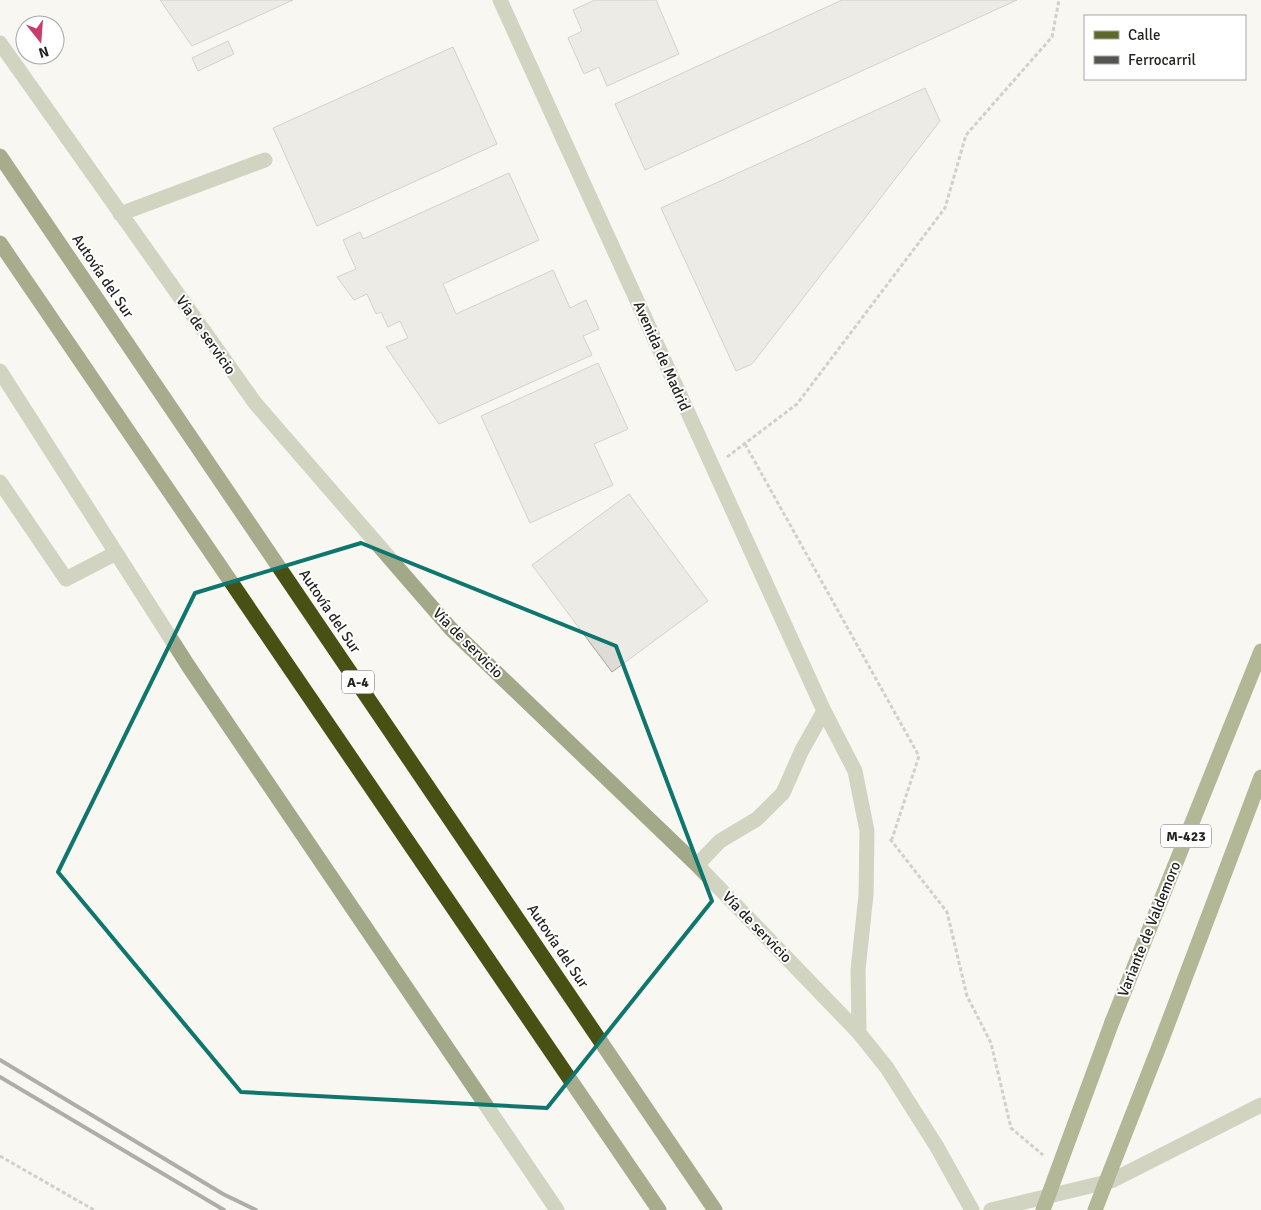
<svg xmlns="http://www.w3.org/2000/svg" width="1261" height="1210" font-family="Signika,sans-serif">
<rect width="100%" height="100%" fill="#f8f7f1"/>
<path fill="#dfdcd7" stroke="#a6a39e" d="M160,0h133l-101,46z
M595,0h61l23,54 -72,32 -8,-19 -15,7 -16,-36 14,-7 -9,-21z
M842,0h175l-372,170 -30,-66z
M228,41l6,13 -36,17 -6,-13z
M453,47l44,97 -180,82 -44,-98z
M925,88l15,33 -188,243 -16,7 -75,-163z
M509,173l30,67 -96,44 13,30 97,-44 17,38 16,-8 13,29 -16,7 9,19 -153,69 -53,-77 22,-9 -8,-17 -12,6 -7,-15 -5,2 -9,-20 -13,6 -17,-23 19,-8 -13,-29 17,-8 3,7z
M598,363l30,66 -34,15 19,41 -83,38 -49,-107z
M629,494l79,107 -96,71 -80,-107z"/>
<g fill="none" stroke-linecap="round" stroke-linejoin="round">
<path stroke="#a2a19d" stroke-width="3" stroke-dasharray="4 2.5" stroke-linecap="butt" d="M745,444l174,312 -27,83
M727,457l70,-53 148,-196 21,-73 86,-98 7,-37
M890,839l57,73 20,84 24,47 20,85 32,27
M0,1156l94,54"/>
<path stroke="#a2a988" stroke-width="15" d="M500,0l324,711 31,60 12,60 -1,64 -8,75 1,63
M0,43l255,360 196,226 246,236 162,168 28,35 50,79 35,63
M120,214l145,-54
M0,371l189,296 368,543
M0,482l66,97 50,-26
M697,865l23,-24 37,-22 26,-26 19,-43 22,-39
M991,1210l120,-29 150,-76"/>
<path stroke="#5e6829" stroke-width="15" d="M1112,1022l149,-371
M1162,1039l99,-262"/>
<path stroke="#485014" stroke-width="15" d="M0,156l715,1054
M0,243l659,967"/>
<path stroke="#545451" stroke-width="4" d="M0,1060l223,134 33,16
M0,1077l224,133"/>
<path stroke="#5e6829" stroke-width="15" d="M1043,1210l69,-188
M1095,1210l67,-171"/>
</g>
<path d="M0 0H1261V1210H0ZM361,543l255,103 96,255 -165,207 -306,-16 -183,-220 137,-279z" fill="#f8f7f1" fill-opacity=".55" fill-rule="evenodd"/>
<path fill="none" stroke="#0f766e" stroke-width="4" stroke-linejoin="round" d="M361,543l255,103 96,255 -165,207 -306,-16 -183,-220 137,-279z"/>
<g text-anchor="middle" dominant-baseline="central" stroke-width="4" stroke-linejoin="round" paint-order="stroke">
<g fill="#fff" stroke="#666664" stroke-width="1">
<rect x="342" y="670.5" width="32" height="23" rx="4"/>
<rect x="1161" y="824.5" width="50" height="23" rx="4"/>
</g>
<g font-size="14" font-weight="bold" fill="#242422">
<text x="358" y="682">A-4</text>
<text x="1186" y="836">M-423</text>
</g>
<g font-size="15" fill="#242422" stroke="#fff">
<text transform="translate(103 276) rotate(56)">Autovía del Sur</text>
<text transform="translate(206 335) rotate(55)">Vía de servicio</text>
<text transform="translate(662 356) rotate(66)">Avenida de Madrid</text>
<text transform="translate(330 611) rotate(56)">Autovía del Sur</text>
<text transform="translate(468 643) rotate(45)">Vía de servicio</text>
<text transform="translate(757 927) rotate(46)">Vía de servicio</text>
<text transform="translate(1149 929) rotate(-68)">Variante de Valdemoro</text>
<text transform="translate(558 946) rotate(56)">Autovía del Sur</text>
</g>
</g>
<rect x="1084" y="15" width="162" height="65" fill="#ffffff" stroke="#a7a7a7"/>
<rect x="1094" y="31" width="25" height="8" fill="#5e6829" stroke="#a7a7a7"/>
<text x="1128" y="40" font-size="15" fill="#242422">Calle</text>
<rect x="1094" y="56" width="25" height="8" fill="#545451" stroke="#a7a7a7"/>
<text x="1128" y="65" font-size="15" fill="#242422">Ferrocarril</text>
<g transform="translate(40 40) rotate(163)"><circle r="24" fill="#ffffff" stroke="#a7a7a7"/>
<path d="M0-4L9 19L0 12L-9 19Z" fill="#cb3d69"/>
<text y="-8" font-size="14" font-weight="bold" text-anchor="middle" fill="#242422">N</text>
</g>
</svg>
